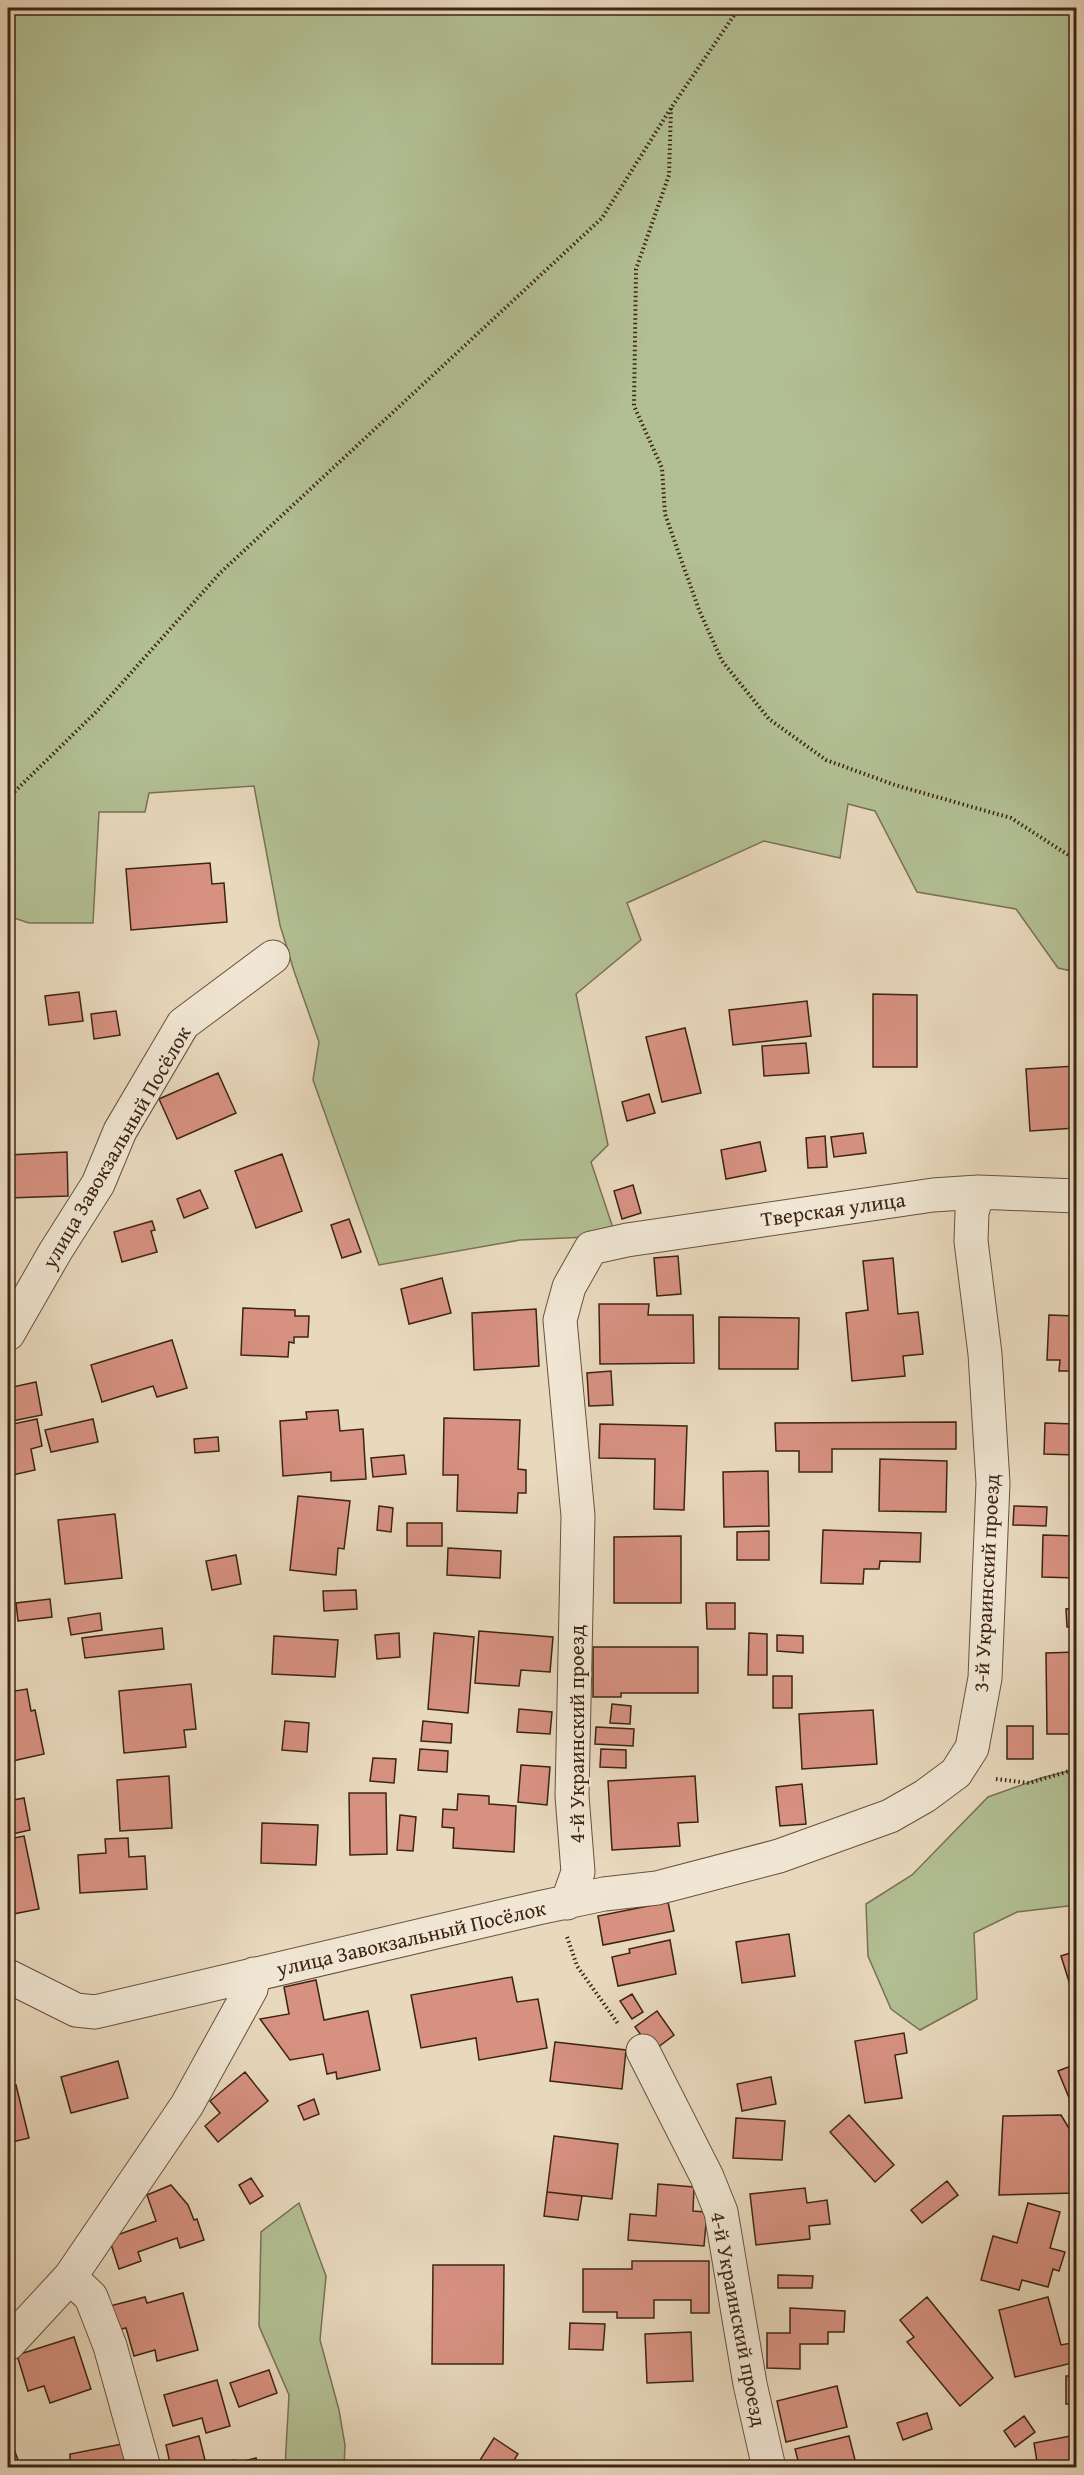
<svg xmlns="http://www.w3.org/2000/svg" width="1084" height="2475" font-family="'Gentium Book Plus',serif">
<rect width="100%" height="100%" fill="#e8d8bc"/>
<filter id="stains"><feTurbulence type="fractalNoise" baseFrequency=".00333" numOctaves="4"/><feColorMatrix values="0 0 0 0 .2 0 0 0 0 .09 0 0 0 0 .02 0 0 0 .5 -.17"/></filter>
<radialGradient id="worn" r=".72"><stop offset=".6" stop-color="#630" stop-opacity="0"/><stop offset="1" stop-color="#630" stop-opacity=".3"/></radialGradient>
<path fill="#b2bf93" stroke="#787254" stroke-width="1.5" d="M8,8h1068v964l-18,-4 -42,-59 -99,-17 -42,-81 -27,-7 -8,54 -76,-17 -137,62 14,37 -65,54 32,151 -17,17 22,66 -25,9 -68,3 -141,25 -66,-185 6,-38 -25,-71 -14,-46 -26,-139 -105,7 -4,19h-46l-6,111h-64l-21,-7z
M1076,1769v136l-59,7 -43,21 3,66 -57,31 -29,-21 -23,-53 -2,-52 46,-29 76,-78 53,-19z
M299,2203l27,73 -6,64 19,70 6,35 -1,22h-59l4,-72 -30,-69 2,-94z"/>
<path fill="#d79181" stroke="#3d2414" stroke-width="1.5" d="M210,863l2,21 12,-1 3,39 -96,8 -5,-61z
M79,992l4,29 -34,4 -4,-29z
M873,994l44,1v72h-44z
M807,1001l4,35 -78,9 -4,-35z
M116,1011l4,24 -26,4 -3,-25z
M685,1028l16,65 -39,9 -16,-65z
M806,1043l3,30 -45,3 -2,-30z
M1076,1066v62l-46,3 -4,-62z
M218,1073l18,40 -59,26 -18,-40z
M649,1094l6,19 -28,8 -5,-19z
M863,1133l3,20 -32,4 -3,-20z
M825,1136l2,31 -19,1 -2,-30z
M760,1142l6,29 -40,8 -5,-29z
M67,1152l1,44 -60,2v-43z
M282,1154l20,57 -46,17 -21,-57z
M633,1185l8,28 -19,6 -8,-28z
M200,1190l8,18 -24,10 -7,-19z
M349,1219l12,33 -19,6 -11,-33z
M152,1221l3,9 -4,1 6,21 -35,10 -8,-30z
M8,1238l7,56 -7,1z
M678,1256l3,38 -24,2 -3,-38z
M893,1258l5,56 20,-2 5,42 -20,2 2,20 -53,5 -6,-68 22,-3 -5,-49z
M442,1278l9,35 -42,11 -8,-35z
M599,1304h50l-1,11h45l1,48 -94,1z
M243,1308l52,2v6h14l-1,21h-14v6l-5,-1 -1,15 -47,-2z
M536,1309l3,57 -65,4 -2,-57z
M1049,1315l27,1v55h-17l1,-11h-13z
M719,1317l80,1 -1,51h-79z
M172,1340l15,48 -30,9 -4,-11 -51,16 -11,-37z
M611,1371l2,34 -24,1 -2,-33z
M36,1382l6,33 -30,6 -4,-33z
M338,1410l2,21 23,-2 3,50 -35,2v-9l-48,4 -3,-55 27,-2 -1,-7z
M444,1418l76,2 -2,49 8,1v23h-8l-1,20 -60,-2 1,-36h-15z
M37,1419l5,27 -11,3 4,21 -27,6v-51z
M93,1419l5,23 -47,10 -6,-22z
M956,1422v27h-124v23h-33v-21h-23l-1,-28z
M1045,1423l31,1v31l-32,-1z
M600,1424l87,2 -3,84 -30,-1 1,-50 -56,-1z
M218,1437l1,14 -24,2 -1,-14z
M404,1455l2,19 -33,3 -2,-19z
M880,1459l67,2 -1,51 -67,-1z
M768,1471l1,55 -45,1 -1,-55z
M298,1496l52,5 -6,48 -6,-1 -2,27 -46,-5z
M379,1506l14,2 -2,24 -14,-2z
M1014,1506l33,1 -1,19 -33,-1z
M115,1514l7,64 -57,6 -7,-64z
M407,1523h35v23h-35z
M823,1530l98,3 -1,29 -40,-1 -1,8h-15l-1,15 -42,-1z
M769,1531v29h-32v-28z
M1043,1535l33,1v42l-34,-1z
M681,1536v67h-67v-66z
M448,1548l53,3 -1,27 -53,-3z
M236,1555l5,29 -29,6 -6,-29z
M356,1590l1,19 -33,2 -1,-20z
M50,1599l2,18 -34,4 -2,-18z
M706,1603h29v26h-28z
M1076,1608v18l-9,1 -1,-18z
M100,1613l2,17 -31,5 -3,-17z
M162,1628l2,21 -79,9 -3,-20z
M479,1631l74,6 -3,35 -29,-2 -2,16 -44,-3z
M399,1633l1,24 -23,2 -2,-24z
M434,1633l40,4 -6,76 -40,-4z
M749,1633l18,1v41h-19z
M777,1635l26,1v17l-26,-2z
M274,1636l64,4 -3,37 -63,-3z
M593,1647h105v46h-77v4h-28z
M1076,1652v82h-29l-1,-81z
M773,1676h19v32h-19z
M191,1684l5,45 -12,1 2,17 -62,6 -5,-62z
M8,1686l1,6 18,-3 4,22 4,-1 9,44 -36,8z
M612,1704l19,2 -1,18 -20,-1z
M519,1709l33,3 -2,22 -33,-2z
M873,1710l4,54 -75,5 -3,-55z
M285,1721l24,2 -2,29 -25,-2z
M423,1721l29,3 -1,19 -30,-2z
M1007,1726h26v33h-26z
M596,1727l38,2 -1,17 -38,-2z
M420,1749l28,2 -1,21 -29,-2z
M601,1749l25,1v18l-26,-1z
M373,1758l23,1 -2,24 -24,-2z
M521,1765l29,2 -3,38 -29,-3z
M169,1776l3,52 -52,3 -3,-51z
M695,1776l3,46 -20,1 2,23 -68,4 -4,-69z
M802,1784l4,40 -26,2 -4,-39z
M349,1793h37l1,61 -37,1z
M458,1794l31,2v8l27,2 -2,46 -61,-4 1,-20 -12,-1 1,-18 14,1z
M24,1798l6,32 -22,5v-34z
M400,1815l16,2 -3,34 -16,-1z
M262,1823l56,2 -2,40 -55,-2z
M24,1836l15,73 -31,6v-76z
M128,1838l1,19 16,-1 2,33 -67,4 -2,-38 28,-2 -1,-14z
M668,1902l6,29 -71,14 -5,-29z
M789,1934l6,42 -53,7 -6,-41z
M670,1940l6,34 -58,12 -6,-29 18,-4 -1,-4z
M1076,1951v53l-15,-48z
M512,1977l5,25 21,-3 9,49 -68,12 -3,-22 -55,10 -10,-53z
M316,1980l8,40 44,-9 12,59 -43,9 -1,-7 -9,2 -4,-20 -33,6 -30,-41 29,-5 -5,-27z
M632,1994l11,18 -11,7 -12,-18z
M657,2011l17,24 -21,16 -18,-24z
M904,2033l3,20 -12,2 7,43 -37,5 -10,-62z
M555,2042l71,8 -4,39 -72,-8z
M118,2061l10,37 -57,15 -10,-36z
M1076,2064v34l-6,2 -12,-29z
M245,2072l23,29 -50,41 -13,-16 15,-13 -10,-12z
M771,2077l5,27 -34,7 -5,-27z
M16,2085l13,53 -21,5v-56z
M314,2099l5,15 -15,6 -6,-14z
M849,2115l45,50 -19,17 -45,-50z
M1061,2115l15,25v53l-77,2 4,-79z
M736,2118l49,3 -3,39 -49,-2z
M554,2136l64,8 -6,55 -65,-7z
M251,2178l12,18 -13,8 -11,-19z
M947,2181l11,14 -36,28 -11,-13z
M658,2184l36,3 -1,24 14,1 -3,34 -76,-6 2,-26 26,2z
M171,2185l17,20 6,15 3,-1 7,21 -24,8 -3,-10 -39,14 3,9 -22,8 -10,-31 47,-17 -9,-26z
M805,2188l2,15 20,-3 3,24 -21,2 1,13 -54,6 -6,-51z
M547,2192l35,4 -4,24 -34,-4z
M1028,2203l32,9 -10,36 15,4 -6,19 -6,-2 -5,18 -26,-7 -3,10 -38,-10 12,-44 24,7z
M632,2261h77v52h-18v-13h-37v18h-37v-6h-34v-43h49z
M433,2265h71l-1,99h-71z
M778,2275l35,1 -1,12h-34z
M183,2293l15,57 -41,11 -2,-11 -21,6 -8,-28 -14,3 -6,-24 39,-10 2,6z
M927,2297l66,81 -33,28 -53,-64 7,-5 -14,-17z
M1048,2297l13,48 10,-2 5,19 -61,15 -16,-67z
M790,2308l55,3 -1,21h-16v12h-28v25l-33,-1v-35h23z
M1076,2315v27l-6,-25z
M570,2323l35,1 -2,26 -34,-1z
M691,2332l2,49 -46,2 -2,-49z
M74,2337l17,52 -41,14 -6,-17 -16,5 -11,-36z
M269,2370l8,23 -38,14 -9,-24z
M1066,2376h10v28h-10z
M217,2380l13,46 -24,7 -4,-15 -29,8 -9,-31z
M837,2386l10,41 -61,15 -9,-41z
M927,2413l5,16 -29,11 -6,-17z
M1024,2416l11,16 -20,15 -11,-16z
M8,2433l13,35h-13z
M1076,2435v33h-38l-4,-25z
M199,2436l6,24 -34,8 -5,-23z
M849,2436l8,32h-57l-5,-19z
M494,2438l24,16 -9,14h-34z
M128,2443l5,25h-63v-14z
M256,2458l3,10h-55l30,-8 1,3z"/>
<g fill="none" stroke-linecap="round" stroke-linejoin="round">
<g stroke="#68513e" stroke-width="35">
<path id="minor" d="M8,1334l47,-82 43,-68 22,-53 63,-107 90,-67
M567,1903l11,-31 -6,-76 6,-280 -18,-196 9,-33 22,-39 36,-8 306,-45 45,-3 98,4
M8,1976l68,34 19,2 443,-104 66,-14 53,-6 122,-32 111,-40 35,-20 31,-23 16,-25 13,-70 8,-195 -8,-129 -14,-113 1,-29 6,-20
M643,2051l64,126 14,35 29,172 19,84
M70,2277l21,20 19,49 34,122
M8,2344l62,-67 117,-172 64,-116 3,-15"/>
</g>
<path stroke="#3d2414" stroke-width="4" stroke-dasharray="1.5 3" stroke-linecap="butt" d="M671,108l-2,67 -33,94 -2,137 28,62 3,46 34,96 23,51 47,58 57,41 69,25 116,33 65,42
M1076,274l-4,4 4,46
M8,798l89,-87 123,-138 382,-355 69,-110 68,-100
M996,1779l33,4 47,-14
M567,1937l10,29 42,59"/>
<use href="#minor" stroke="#f0e6d3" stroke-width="33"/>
</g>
<g text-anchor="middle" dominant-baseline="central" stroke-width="4.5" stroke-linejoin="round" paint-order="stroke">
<g font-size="21" fill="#3d2414" stroke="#f0e6d3">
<text transform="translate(116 1147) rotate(-60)">улица Завокзальный Посёлок</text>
<text transform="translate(833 1209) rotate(-8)">Тверская улица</text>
<text transform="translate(986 1583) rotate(-87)">3-й Украинский проезд</text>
<text transform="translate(576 1734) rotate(-90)">4-й Украинский проезд</text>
<text transform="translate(411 1938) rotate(-13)">улица Завокзальный Посёлок</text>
<text transform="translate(739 2319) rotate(79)">4-й Украинский проезд</text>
</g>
</g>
<rect width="1084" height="2475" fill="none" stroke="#e8d8bc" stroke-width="30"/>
<rect x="9" y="9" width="1066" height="2457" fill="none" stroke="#3d2414" stroke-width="3"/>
<rect x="15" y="15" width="1054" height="2445" fill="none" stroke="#3d2414" stroke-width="1.5"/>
<rect width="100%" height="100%" filter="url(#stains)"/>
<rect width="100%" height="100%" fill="url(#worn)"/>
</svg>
